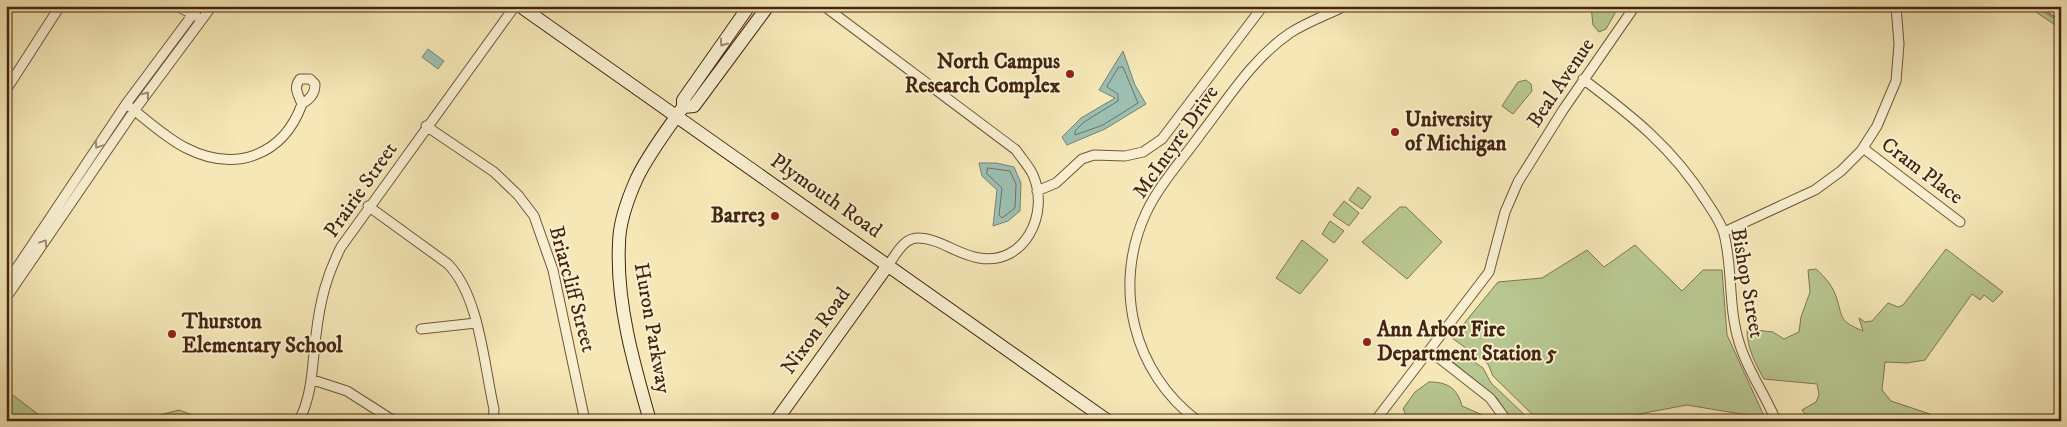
<svg xmlns="http://www.w3.org/2000/svg" width="2067" height="427" font-family="'IM FELL DW Pica',serif">
<rect width="100%" height="100%" fill="#f5e7b6"/>
<filter id="stains"><feTurbulence type="fractalNoise" baseFrequency=".004" numOctaves="4"/><feColorMatrix values="0 0 0 0 .2 0 0 0 0 .09 0 0 0 0 .02 0 0 0 .5 -.17"/></filter>
<radialGradient id="worn" r=".72"><stop offset=".6" stop-color="#630" stop-opacity="0"/><stop offset="1" stop-color="#630" stop-opacity=".3"/></radialGradient>
<path fill="#b8c690" stroke="#7e7650" d="M1591,6h28l-13,23 -7,3 -6,-7z
M2037,7l24,16v6l-28,-19z
M1526,80l5,4 1,7 -19,23 -11,-8 16,-24z
M1358,187l13,10 -9,12 -13,-9z
M1344,201l15,12 -10,13 -16,-11z
M1400,207h6l36,35 -35,37 -45,-37z
M1330,221l14,10 -10,12 -12,-9z
M1302,240l26,20 -28,34 -24,-16z
M1635,245l47,46 21,-21h19l5,65 38,83 -78,-13 -85,16h-63l-46,-45 -5,-12 -36,-26 46,-56 44,-4 45,-28 17,17z
M1946,249l57,43 -10,10 -9,-7 -4,5 -8,-6 -47,66 -18,3 -22,-1 -3,28 9,11 39,13 -2,7h-118l-8,-11 14,-8 3,-7 -2,-11 -53,-5c-9,-16 -17,-31 -17,-50l26,3 11,7 15,-7 2,-15 9,-25 -2,-22 8,-1c9,8 17,17 21,30 6,21 3,22 26,32l-4,-13 6,4 7,-1 16,-18 10,4 5,-2z
M1457,350l26,18 8,15 40,38h-19l-15,-23 -54,-44z
M1429,382c19,0 28,6 33,24l34,15h-87l-6,-12 12,-17z
M6,390l41,31h-41z
M179,410l29,11h-61l1,-3z"/>
<path fill="#9cbfb2" stroke="#798171" d="M428,49l16,12 -6,8 -16,-12z
M1123,51l12,34 11,19 -41,25 -38,16 -5,-8 19,-19 34,-20 -16,-8z
M979,163h17l18,4 7,16 -1,28 -12,10 -15,5 4,-36 -15,-14z"/>
<g fill="none" stroke-linecap="round" stroke-linejoin="round">
<path stroke="#707261" stroke-width="1" d="M1119,67h4l15,36 -35,22 -28,10v-4l9,-9 34,-21v-7l-11,-7z
M988,168l22,3 6,13 -1,24 -13,10 -3,-3 3,-27 -15,-14z"/>
<g stroke="#71563a" stroke-width="11">
<path id="minor" d="M177,6l19,10
M824,6l192,144c5,8 13,16 17,25 17,38 -8,91 -54,83 -21,-3 -40,-20 -61,-20 -15,0 -22,17 -30,27
M1583,79c49,37 90,69 123,122 6,9 15,21 18,33 9,35 4,73 15,108 8,28 26,52 37,79
M6,90l54,-84
M130,107c18,14 36,31 56,41 49,25 97,8 116,-44 8,-5 13,-10 13,-20l-5,-5h-10c-7,9 -2,15 2,25
M426,126l68,46 24,23 16,21 19,54 32,151
M1863,148l97,74
M1037,191l19,-8 26,-24 12,-4 31,1 18,-4 19,-13 101,-133
M368,206l80,58c32,33 36,102 46,145l-1,12
M1724,232l91,-42 26,-19 20,-20 16,-25 19,-45 3,-37 -3,-38
M6,284l120,-180 73,-98
M6,298l128,-187 78,-105
M421,329l55,-6
M1430,351l60,47 17,23
M313,380l34,11 47,30
M299,421c14,-28 13,-56 17,-86 4,-34 10,-58 25,-88l174,-241
M1198,421c-65,-48 -86,-135 -52,-208 13,-28 36,-53 54,-78 28,-36 52,-76 90,-102 17,-11 37,-18 55,-27
M1375,421l114,-149 16,-60 13,-30 45,-72 72,-104"/>
</g>
<g stroke="#71563a" stroke-width="13">
<path id="tertiary" d="M2049,6l12,8"/>
</g>
<g stroke="#452510" stroke-width="14">
<path id="secondary" d="M520,6l588,415
M683,107l11,-1 74,-100
M650,421c-16,-56 -34,-118 -31,-177 0,-22 9,-46 18,-66 12,-25 30,-48 46,-71v-7l66,-94
M776,421l112,-156"/>
</g>
<use href="#minor" stroke="#f8efd0" stroke-width="9"/>
<use href="#tertiary" stroke="#f8efd0" stroke-width="11"/>
<use href="#secondary" stroke="#f8efd0" stroke-width="12"/>
</g>
<defs><path id="oneway-chevron" d="M-2-3.5L2.5 0L-2 3.5" fill="none" stroke-width="1.6" stroke-linecap="round" stroke-linejoin="round" transform="scale(1.25)"/></defs>
<g stroke="#9e8a70">
<use href="#oneway-chevron" transform="translate(723 43) rotate(125)"/>
<use href="#oneway-chevron" transform="translate(146 95) rotate(-53)"/>
<use href="#oneway-chevron" transform="translate(98 145) rotate(124)"/>
<use href="#oneway-chevron" transform="translate(44 243) rotate(-56)"/>
</g>
<g fill="#8f2418" stroke="#f8efd0" stroke-width="2">
<circle cx="1070" cy="74" r="5"/>
<circle cx="1395" cy="132" r="5"/>
<circle cx="775" cy="216" r="5"/>
<circle cx="172" cy="334" r="5"/>
<circle cx="1367" cy="342" r="5"/>
</g>
<g text-anchor="middle" dominant-baseline="central" stroke-width="4" stroke-linejoin="round" paint-order="stroke">
<g font-size="21" font-weight="bold" fill="#452510" stroke="#f8efd0" text-anchor="start">
<text x="1060" y="62" text-anchor="end">North Campus<tspan x="1060" dy="24">Research Complex</tspan></text>
<text x="1405" y="120">University<tspan x="1405" dy="24">of Michigan</tspan></text>
<text x="765" y="216" text-anchor="end">Barre3</text>
<text x="182" y="322">Thurston<tspan x="182" dy="24">Elementary School</tspan></text>
<text x="1377" y="330">Ann Arbor Fire<tspan x="1377" dy="24">Department Station 5</tspan></text>
</g>
<g font-size="21" fill="#452510" stroke="#f8efd0">
<text transform="translate(1561 83) rotate(-56)">Beal Avenue</text>
<text transform="translate(1176 142) rotate(-55)">McIntyre Drive</text>
<text transform="translate(1922 171) rotate(37)">Cram Place</text>
<text transform="translate(361 190) rotate(-55)">Prairie Street</text>
<text transform="translate(826 196) rotate(35)">Plymouth Road</text>
<text transform="translate(1747 283) rotate(80)">Bishop Street</text>
<text transform="translate(572 289) rotate(75)">Briarcliff Street</text>
<text transform="translate(652 328) rotate(80)">Huron Parkway</text>
<text transform="translate(816 331) rotate(-54)">Nixon Road</text>
</g>
</g>
<rect width="2067" height="427" fill="none" stroke="#f5e7b6" stroke-width="25"/>
<rect x="8" y="8" width="2052" height="412" fill="none" stroke="#452510" stroke-width="2.5"/>
<rect x="12" y="12" width="2042" height="402" fill="none" stroke="#452510"/>
<rect width="100%" height="100%" filter="url(#stains)"/>
<rect width="100%" height="100%" fill="url(#worn)"/>
</svg>
